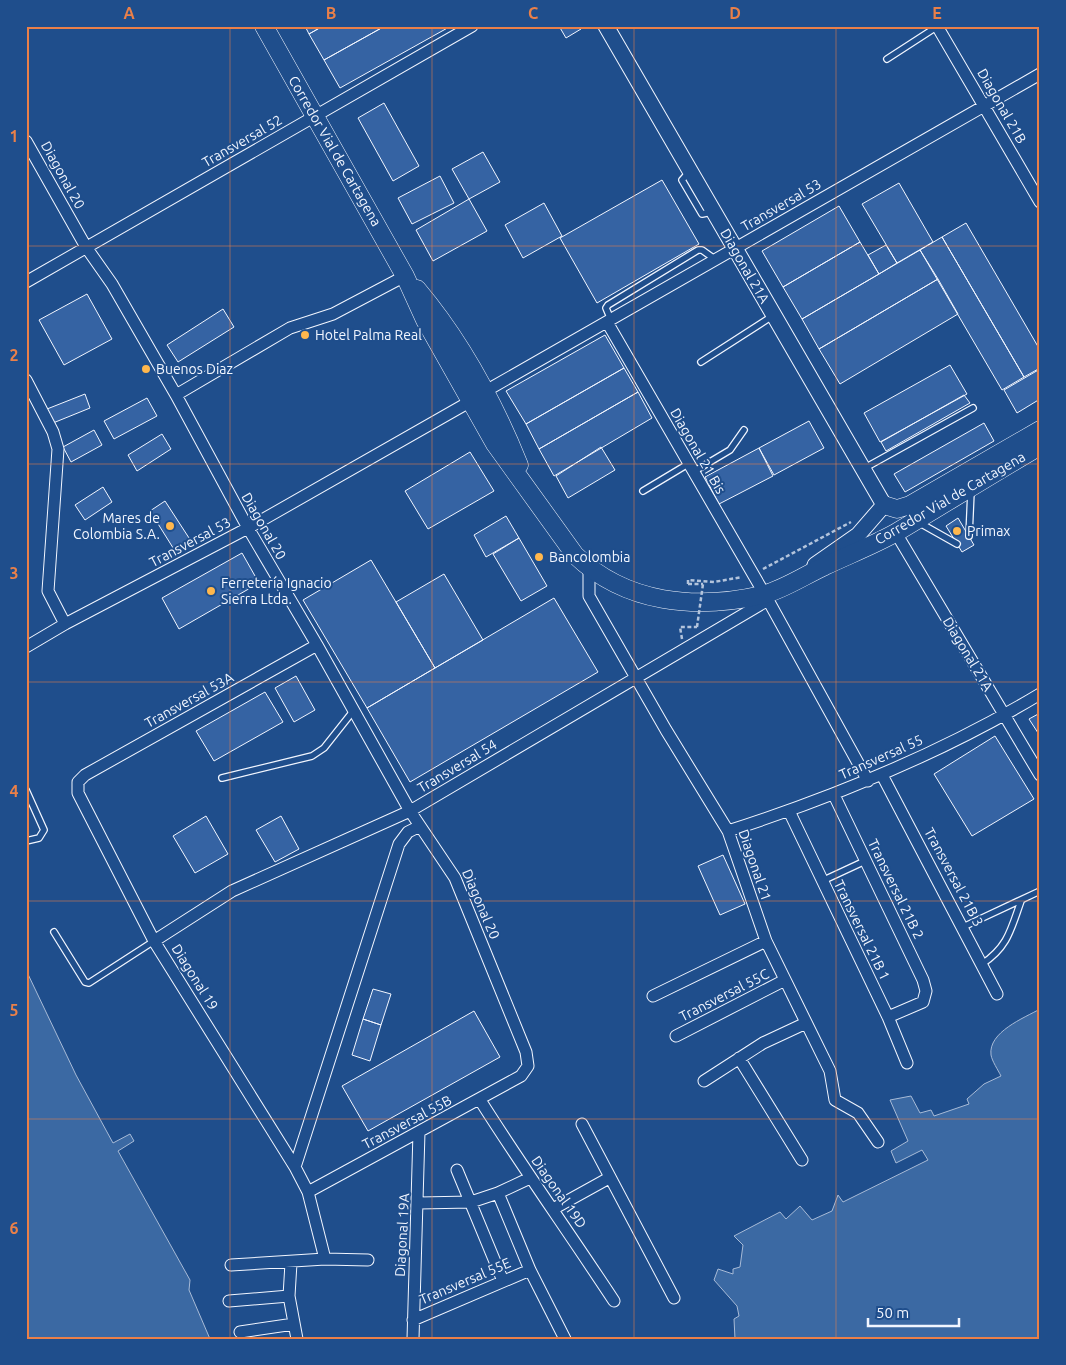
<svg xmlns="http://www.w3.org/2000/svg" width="1066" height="1365" font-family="Ubuntu,sans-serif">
<rect width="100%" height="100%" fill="#1f4e8c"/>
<path fill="#3b69a3" stroke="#a8bbd7" d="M26,970l50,105 37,68 17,-9 4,7 -16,10 72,129 -1,10 21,49h-184z
M1040,1009v330h-305l-1,-20 5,-3 -2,-10 -23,-26 4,-11 15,5v-5l7,-2 3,-22 -9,-9 46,-24 6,7 14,-13 12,14 20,-9 6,-16 5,7 85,-42 -6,-10 -26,13 -5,-12 17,-10 -18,-41 21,-4 9,17 11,-3 3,6 35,-12 -2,-5 17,-15 17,-8c-3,-6 -9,-15 -10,-21 -3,-23 33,-37 49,-46z"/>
<path fill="#3563a3" stroke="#f2f6ff" d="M305,26h18l-14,8z
M323,26h62l-61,34 -15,-26z
M385,26h66l-111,62 -16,-28z
M559,26h21l1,3 -15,9z
M384,103l35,63 -26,15 -35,-63z
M483,152l17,30 -31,17 -17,-30z
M440,176l14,27 -42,21 -14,-26z
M662,180l37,64 -102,59 -37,-65z
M899,183l34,59 -36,21 -35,-59z
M469,199l18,32 -54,30 -17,-31z
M544,203l18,33 -39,22 -18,-33z
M839,206l21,36 -77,45 -21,-36z
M966,223l74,127v18l-16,9 -82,-140z
M942,237l82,140 -22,13 -82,-140z
M860,242l19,32 -77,45 -19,-32z
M886,245l11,18 -18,11 -11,-19z
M920,250l18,29 -119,70 -17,-30z
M938,279l20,35 -118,70 -21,-35z
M87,294l25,45 -48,26 -25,-45z
M223,309l11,18 -56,35 -11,-17z
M605,335l19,33 -98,56 -20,-33z
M950,365l17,29 -87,48 -16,-29z
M624,368l14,24 -99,57 -13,-25z
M1040,369v30l-23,14 -13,-23z
M638,392l14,26 -98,58 -15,-27z
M85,394l5,14 -37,15 -6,-14z
M964,395l6,8 -84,48 -5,-9z
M147,398l10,18 -43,23 -10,-18z
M809,421l15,27 -50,27 -15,-27z
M984,423l10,18 -89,51 -11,-18z
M94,430l8,15 -31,17 -8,-15z
M162,434l9,15 -34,22 -9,-16z
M601,447l14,23 -47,28 -12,-22z
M759,448l14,28 -54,28 -14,-27z
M470,452l24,39 -66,38 -23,-38z
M103,487l9,15 -27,18 -10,-15z
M165,501l26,40 -16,10 -25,-40z
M506,516l13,22 -33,19 -12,-22z
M958,518l16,27 -12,7 -16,-26z
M519,538l28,48 -26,15 -28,-47z
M242,553l17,30 -80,46 -17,-31z
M371,560l64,108 -68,40 -64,-108z
M444,574l39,66 -48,28 -39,-66z
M554,598l44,74 -188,110 -43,-74z
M296,676l19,34 -21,12 -19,-34z
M265,692l18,30 -69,39 -18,-30z
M1040,713v23l-11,-17z
M995,736l39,63 -62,37 -38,-62z
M206,816l22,38 -33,19 -22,-37z
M281,816l18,33 -24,13 -19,-32z
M723,855l22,49 -25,11 -22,-49z
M373,989l18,5 -10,31 -18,-6z
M474,1011l26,46 -132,74 -26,-45z
M363,1019l18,6 -11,36 -18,-6z"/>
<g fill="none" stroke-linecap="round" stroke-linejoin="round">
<g stroke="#f2f6ff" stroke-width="8">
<path id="lane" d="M887,59l51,-33
M690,171l-8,9 20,34 10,-2
M611,320l-5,-12 2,-3 90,-55h4l14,10
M701,362l73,-47
M863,469l110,-61
M693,472l37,-22 14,-20
M643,491l45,-27
M918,522l39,22
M969,536l2,-45
M222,778l90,-22 12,-8 30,-38
M26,790l18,40 -5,8 -13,3
M822,881l43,-20
M963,927l77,-36
M54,932l31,50 4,1 65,-42
M982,964c26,-17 29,-35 39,-63"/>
</g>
<g stroke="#f2f6ff" stroke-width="13">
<path id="street" d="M937,26l103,176
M26,141l60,106 26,37 64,111 72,133 69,117 93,166 45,67 71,174 2,14 -7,10 -213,116 -13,-25 -141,-226 -76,-148v-11l7,-7 232,-130
M26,282l446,-256
M607,322l161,278 100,181
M26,380l27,52 5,17 -10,142 17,33
M484,392l556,-318
M176,395l114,-67 43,-14 72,-38
M896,533l144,242
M589,568v28l77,134 62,101 38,110 64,130 5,29 23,13 20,29
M26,647l39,-23 183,-96 223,-127
M882,775l115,219
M834,795l89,185 3,11 -3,11 -35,15
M789,811l99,206 19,46
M728,831c109,-35 214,-78 312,-137
M154,941l78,-50 178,-80 358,-211
M653,996l113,-55
M676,1036l109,-56
M739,1058l63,102
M704,1081l59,-38 43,-20
M480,1100c43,68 90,134 134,201
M582,1124l92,174
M295,1167l104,-323 9,-12 12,-6
M457,1170l46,111
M308,1192l17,67 43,1
M498,1193l32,77 35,69
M419,1203l52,-1 27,-9 32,-15
M553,1209l56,-31
M291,1263l-2,33 8,43
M231,1265l94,-6
M229,1301l60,-5
M413,1320l117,-50
M240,1332l54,-8
M413,1339l6,-207"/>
</g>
<g stroke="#f2f6ff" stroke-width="17">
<path id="secondary" d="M606,26l278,479 -26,30 -43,30"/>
</g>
<g stroke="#f2f6ff" stroke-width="19">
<path id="primary" d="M264,26l141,250 20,44 70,124 80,111c51,49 121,55 187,40 21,-5 43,-20 63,-29 23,-11 49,-21 72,-34 47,-28 95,-58 143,-86
M417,289c43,51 77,114 102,176
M884,505l13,4 13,-4 130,-75"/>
</g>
<path stroke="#b3c4dc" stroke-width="2.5" stroke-dasharray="4 2.5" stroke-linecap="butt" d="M763,569l88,-47
M688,584v-4l26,2 28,-5
M688,584h15
M682,639l-2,-12h17"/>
<use href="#lane" stroke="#1f4e8c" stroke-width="5.5"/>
<use href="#street" stroke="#1f4e8c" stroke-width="11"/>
<use href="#secondary" stroke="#1f4e8c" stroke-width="15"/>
<use href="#primary" stroke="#1f4e8c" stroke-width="18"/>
<path stroke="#b3c4dc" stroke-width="2.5" stroke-dasharray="4 2.5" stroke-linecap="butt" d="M697,627l6,-43"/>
</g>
<path fill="none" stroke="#ea8049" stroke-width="1" stroke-opacity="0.55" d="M230,26v1313M432,26v1313M634,26v1313M836,26v1313M26,246h1014M26,464h1014M26,682h1014M26,901h1014M26,1119h1014"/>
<g fill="#ffb74d" stroke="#1f4e8c" stroke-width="2">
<circle cx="305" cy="335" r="5"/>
<circle cx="146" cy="369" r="5"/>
<circle cx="170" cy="526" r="5"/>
<circle cx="957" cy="531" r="5"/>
<circle cx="539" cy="557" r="5"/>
<circle cx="211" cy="591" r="5"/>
</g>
<g text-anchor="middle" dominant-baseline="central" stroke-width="4" stroke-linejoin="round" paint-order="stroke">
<g font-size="14" fill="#f2f6ff" stroke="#1f4e8c">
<text transform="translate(1002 106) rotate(60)">Diagonal 21B</text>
<text transform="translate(242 141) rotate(-30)">Transversal 52</text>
<text transform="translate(335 151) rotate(60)">Corredor Vial de Cartagena</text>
<text transform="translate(63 175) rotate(61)">Diagonal 20</text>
<text transform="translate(781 205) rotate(-30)">Transversal 53</text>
<text transform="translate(745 266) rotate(60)">Diagonal 21A</text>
<text transform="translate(698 451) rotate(60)">Diagonal 21 Bis</text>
<text transform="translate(950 498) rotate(-30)">Corredor Vial de Cartagena</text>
<text transform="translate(264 526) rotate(60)">Diagonal 20</text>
<text transform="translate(190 542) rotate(-28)">Transversal 53</text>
<text transform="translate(968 654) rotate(59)">Diagonal 21A</text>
<text transform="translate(189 700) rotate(-29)">Transversal 53A</text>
<text transform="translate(881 757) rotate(-24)">Transversal 55</text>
<text transform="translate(457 766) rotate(-31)">Transversal 54</text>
<text transform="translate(755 865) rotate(71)">Diagonal 21</text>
<text transform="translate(954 877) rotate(62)">Transversal 21B 3</text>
<text transform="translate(896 889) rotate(64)">Transversal 21B 2</text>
<text transform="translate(481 904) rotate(67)">Diagonal 20</text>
<text transform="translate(862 930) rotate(64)">Transversal 21B 1</text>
<text transform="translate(195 977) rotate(58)">Diagonal 19</text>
<text transform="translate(724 995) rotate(-27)">Transversal 55C</text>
<text transform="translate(407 1122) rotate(-28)">Transversal 55B</text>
<text transform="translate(559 1192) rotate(55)">Diagonal 19D</text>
<text transform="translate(402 1235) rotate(-87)">Diagonal 19A</text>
<text transform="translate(465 1281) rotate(-23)">Transversal 55E</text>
</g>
<g font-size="14" fill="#f2f6ff" stroke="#1f4e8c" text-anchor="start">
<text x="315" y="335">Hotel Palma Real</text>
<text x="156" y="369">Buenos Diaz</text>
<text x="160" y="518" text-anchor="end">Mares de<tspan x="160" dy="16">Colombia S.A.</tspan></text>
<text x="967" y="531">Primax</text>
<text x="549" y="557">Bancolombia</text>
<text x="221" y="583">Ferretería Ignacio<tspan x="221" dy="16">Sierra Ltda.</tspan></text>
</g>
</g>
<rect width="1066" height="1365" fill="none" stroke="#1f4e8c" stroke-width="55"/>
<path d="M868 1318v8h91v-8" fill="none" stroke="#f2f6ff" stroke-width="2.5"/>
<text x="876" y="1318" font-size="15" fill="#f2f6ff" stroke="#1f4e8c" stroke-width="4" paint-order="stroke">50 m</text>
<rect x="28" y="28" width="1010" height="1310" fill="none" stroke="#ea8049" stroke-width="2"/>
<g font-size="16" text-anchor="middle" font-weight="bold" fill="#ea8049">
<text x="129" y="19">A</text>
<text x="331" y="19">B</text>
<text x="533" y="19">C</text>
<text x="735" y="19">D</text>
<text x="937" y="19">E</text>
<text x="14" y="142">1</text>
<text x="14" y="361">2</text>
<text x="14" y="579">3</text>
<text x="14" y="797">4</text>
<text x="14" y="1016">5</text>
<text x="14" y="1234">6</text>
</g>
</svg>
